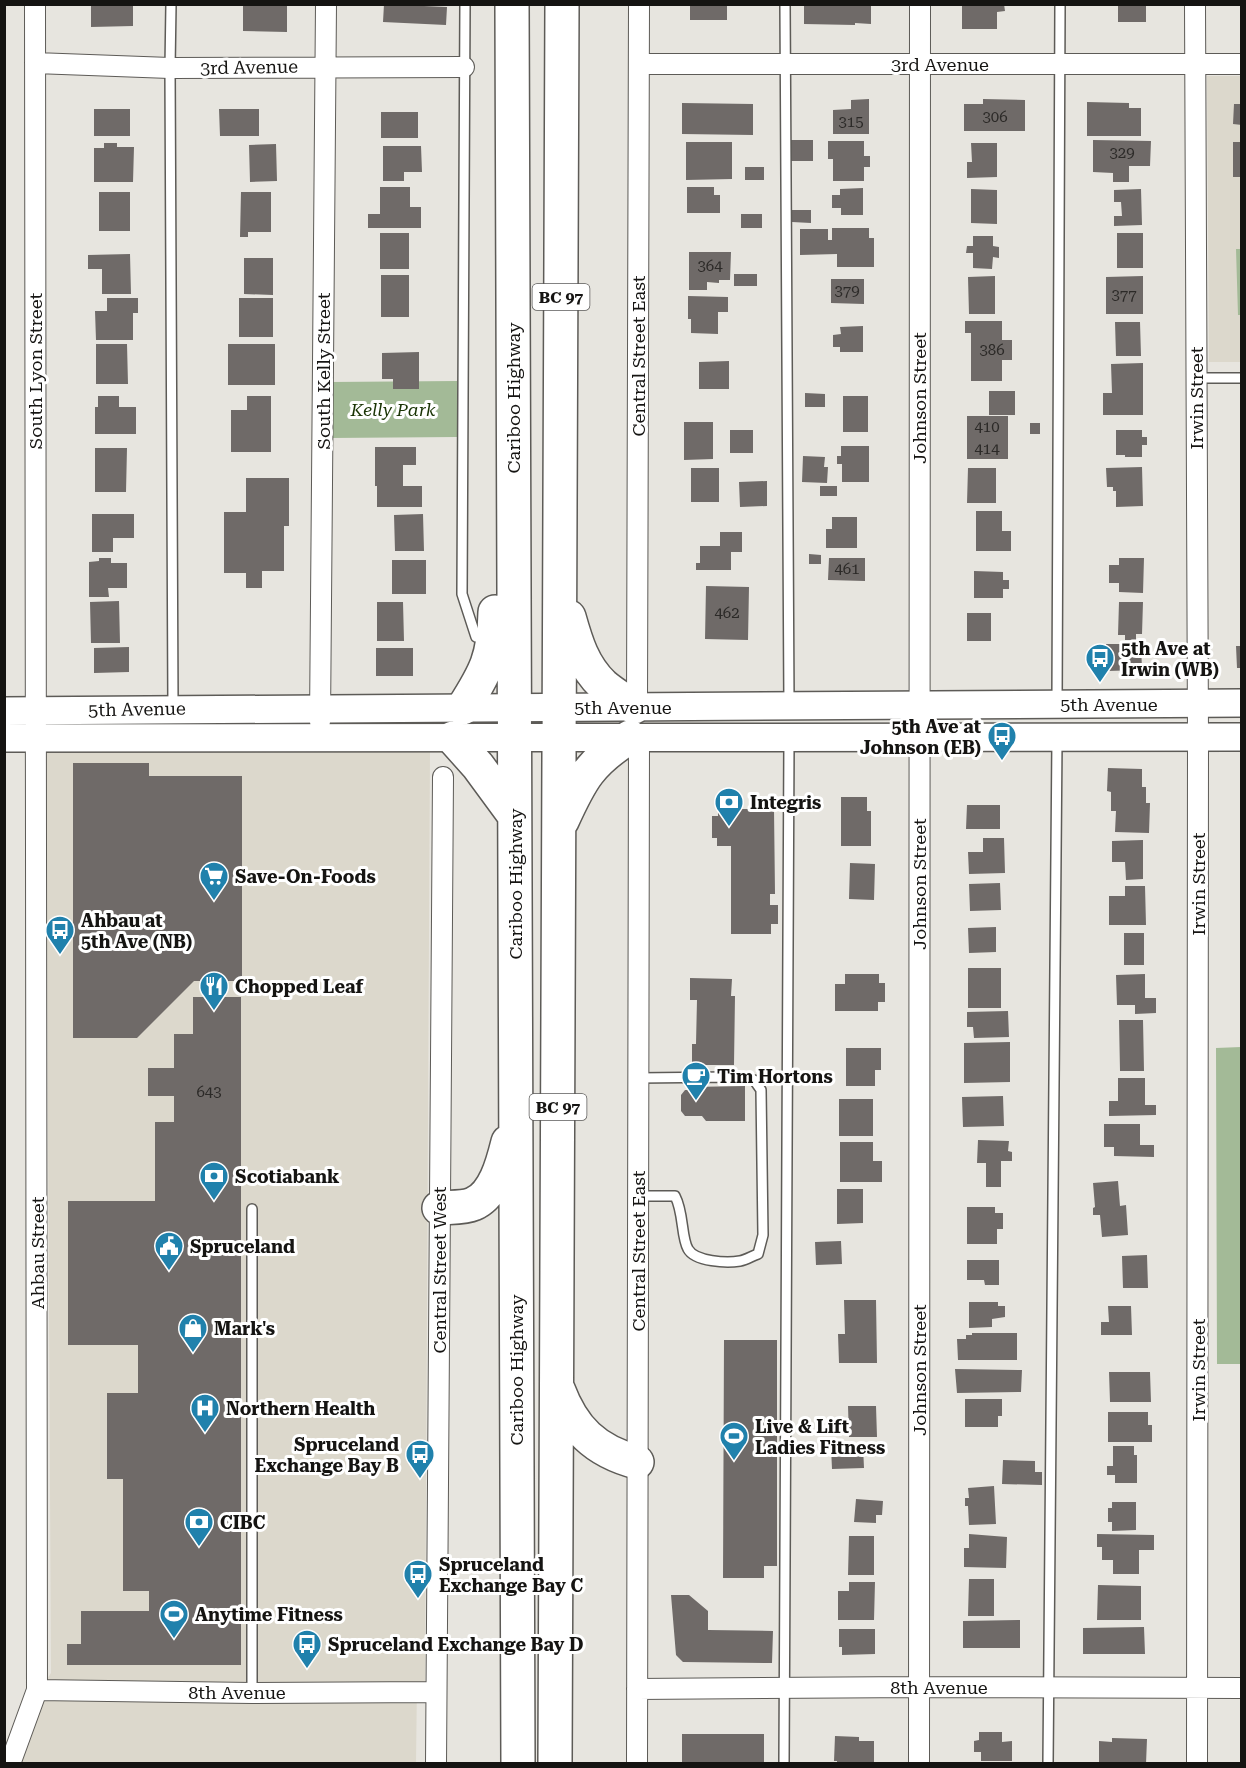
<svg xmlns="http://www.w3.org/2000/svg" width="1246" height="1768" font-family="'Roboto Serif',serif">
<rect width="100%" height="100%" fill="#e7e5df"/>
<path fill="#dcd8cc" d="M1207,76h34v286h-32z
M46,750l384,2 -5,930h-8l-1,81 -411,1v-21l46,-70z"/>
<path fill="#a3ba97" d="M1236,249h5v66h-3z
M457,381v56l-128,1 1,-56z
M1241,1047v317h-24l-1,-316z"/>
<path fill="#6f6a68" d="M243,4h44v28l-44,-1z
M384,4h40v2l23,1 -1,18 -63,-3z
M690,4h37v16h-37z
M804,4h67v20l-16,-1v2l-51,-1z
M962,4h42l1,7 -8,1v17h-35z
M1118,4h28v18h-28z
M91,5h42v21l-42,1z
M869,99v35h-36v-24l18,-1v-9z
M983,99l42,1v31h-61v-27h19z
M1087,102l42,1v5h12v28h-54z
M682,103l71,1v31l-71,-1z
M1234,104h8v21l-9,-1z
M94,109h36v27h-36z
M219,109h40v27h-39z
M381,112h37v26h-37z
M789,140h24v21h-24z
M1093,140l58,1 -1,25h-21v16h-16v-9l-20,-1z
M828,141h36v15h6v11h-6v14h-31v-22h-5z
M686,142h46v37l-46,1z
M1233,142h9v35h-9z
M104,143h13v4h17l-1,35h-39v-34h10z
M971,143h26v34l-30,1v-16h5z
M276,144l1,37 -27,1 -1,-37z
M383,146h38l1,26h-18v9h-21z
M745,167h19v13h-19z
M380,187h30v20h11v21h-53v-14h12z
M687,187h27v8h6v18h-33z
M863,188v27h-22v-7h-9v-13h8v-6z
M971,189l26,1v34l-26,-1z
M1141,189l1,36 -28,1v-10h8l-1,-14h-7v-12z
M99,192h31v39h-31z
M241,192h30v40h-23v5h-8z
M792,210h19v13l-19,-1z
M741,214h21v14h-21z
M832,228h37v10h5v29h-37v-13l-37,1v-26h28v11h4z
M380,233h29v36h-29z
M1117,233h26v35h-26z
M973,236h20v10l6,1v11l-6,-1 -1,12 -19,-1v-15h-7l1,-7h6z
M689,252h42l-1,28h-11v3l-12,-1v8h-18z
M130,254l1,40h-29v-25h-14v-14z
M244,258h29v37l-29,-1z
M734,274h23v12h-23z
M381,275h28v42h-28z
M995,276v38h-26l-1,-37z
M1143,276v38h-37v-37z
M831,279h33v25l-33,-1z
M688,296l40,1v15h-10v22l-27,-1v-14h-3z
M107,298h31v15h-5v27h-37l-1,-29h12z
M239,298h34v39h-34z
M965,321h37v19h10v20h-10v21h-31v-48h-6z
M1115,322h25l1,34h-25z
M863,326v26h-23v-5h-7v-12l8,-1 -1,-7z
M96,344h31l1,40h-32z
M228,344h47v41h-47z
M419,352v37h-26v-10h-11v-26z
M729,361v28h-30v-27z
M1143,363v52h-40v-22h9l-1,-29z
M989,391h26v24h-26z
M805,393l20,1v13h-20z
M98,396h21v11h17v27h-41v-27h3z
M247,396h24v56h-40v-42h16z
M843,396h25v36h-25z
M967,416h41v43h-41z
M684,422h29v37l-29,1z
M1030,423h10v11h-10z
M730,430h23v23h-23z
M1116,430h26v7h5v8h-5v12h-17v-2h-9z
M841,446h28v36h-27v-18h-5v-8h4z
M375,447h41v18h-13v21h19v21h-45v-21h-2z
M95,448h32l-1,44h-31z
M803,456l22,1 -1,10h4l-1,16 -25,-1z
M1142,467l1,39 -27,1v-16h-3v-4h-6l-1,-19z
M691,468h28v34h-28z
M968,468h28v35h-29z
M246,478h43v48h-5v45h-22v17h-16v-15h-22v-61h22z
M767,481v25l-27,1 -1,-25z
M820,486h17v10h-17z
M976,511h26v20h9v20h-35z
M92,514h42v24h-21v14h-21z
M423,514l1,37h-29l-1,-36z
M832,517h25v31h-31v-19h6z
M720,532h22v20h-11v18h-35v-7h4v-17h20z
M809,554l12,1v9h-12z
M99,558h12v5h16v25h-19l1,9h-20v-35l10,-1z
M829,558h36v23l-37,-1z
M1119,558h25l-1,35 -24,-1v-9h-10v-18h10z
M392,560h34v34h-34z
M974,571l29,1v8h6v9h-6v9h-29z
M706,586l43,1 -1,53 -43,-1z
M119,601l1,42h-29l-1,-41z
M377,602h26l1,39h-27z
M1119,602h24l-1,32h-6v6h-11v-5h-7z
M967,613h24v28h-24z
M1106,644h35l1,26 -35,1z
M1236,646h6v22h-5z
M129,647v25l-35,1v-25z
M376,648h37v28h-37z
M73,763h76v13h93v205h-48l-57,57h-64z
M1108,768l34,1v18h4v16h4l-1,30 -34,-1 1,-21h-5v-19l-4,-1z
M841,797h26v14h4v35h-30z
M967,805h33v24h-34z
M718,809h56l1,85h-5v11h8v19h-7v10h-40v-88h-14v-8h-5v-22h6z
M983,838h21l1,35 -36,1 -1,-22h15z
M1143,840v39l-17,1 -1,-18h-13v-21z
M850,863l25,1 -1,36 -25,-1z
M1000,883l1,27 -31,1 -1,-27z
M1125,886h20l1,39h-37v-29h16z
M996,927v25l-27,1 -1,-25z
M1124,933h20v32h-20z
M968,968h33v40h-33z
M845,974h34v9h6v19h-7v9h-43v-27h10z
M1145,974v24h11v15l-21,1v-9h-18l-1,-30z
M690,978l42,1 -1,17h4l-1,69h-42v-21h4l1,-44h-7z
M193,997h48v668h-174v-21h14v-33h68v-20h-26v-112h-16v-86h31v-48h-70v-144h87v-79h19v-26h-26v-28h26v-34h19z
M1008,1011l1,26 -35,1 -1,-11h-6v-15z
M1119,1020h24l1,51h-24z
M1010,1042v40l-46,1v-40z
M846,1048h35v22h-6v16h-29z
M1118,1078h27v27h11v10l-47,1v-15h9z
M745,1086v35h-39l-4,-5h-17l-4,-5v-16l4,-5h6v-3z
M1003,1096l1,30 -41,1 -1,-30z
M839,1099h34v37h-34z
M1104,1124h36v21h14v12l-40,-1v-9h-10z
M978,1140l31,1 -1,10 4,1v9h-11v26h-15v-24h-9z
M840,1142h33v19h9v21h-42z
M1118,1181l2,25 6,-1 2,30 -26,2 -2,-22h-7v-7l2,-1 -2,-24z
M837,1189h26v34l-26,1z
M967,1207h28v6h8v16h-6v15h-30z
M841,1241l1,23 -26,1 -1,-23z
M1147,1255l1,33h-25l-1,-32z
M967,1260h32v25h-14l-1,-5h-17z
M844,1300h32l1,63h-38l-1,-29h7z
M969,1302h29v4h7v11l-13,2v8l-23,1z
M1108,1306h23l1,29h-31v-13h8z
M972,1333h45v27h-59l-1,-21h9v-4h6z
M724,1340h53v226h-13v12h-41z
M955,1369l67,1 -1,22 -64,1z
M1109,1372h41l1,30h-41z
M965,1399h37v17h-4v11h-33z
M848,1406h28l1,31h-28z
M1108,1412h40v13h4v17h-44z
M863,1446l1,22 -32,1 -1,-22z
M1113,1446h21v9h3v28h-22v-8h-8v-9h6z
M1003,1460l32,1v11h7v13l-40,-1z
M994,1486l2,38 -27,1 -1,-19h-3v-8h4l-1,-10z
M856,1499l27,2 -1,14h-6v8l-22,-1z
M1112,1502h24v28l-24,1v-9h-4v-14h4z
M969,1534l38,3 -1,31 -42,-1v-19h5z
M1097,1534l57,1v15h-15v24h-26v-14h-11v-13h-5z
M849,1536h25v39h-26z
M969,1579h25v37h-26z
M849,1582h26l-1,38h-36v-29h11z
M1098,1585l43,1v34h-44z
M671,1595h18l19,16v19l65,1 -1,32 -89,-1 -7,-7z
M1020,1620v28h-57v-27z
M1144,1627l1,27h-62v-26z
M839,1629h36v25l-33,1v-8h-3z
M979,1732h23v10l10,-1v20h-31v-9h-7v-11l5,-1z
M682,1734h82v30h-82z
M835,1736l24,1v4h15v23h-37v-3h-3z
M1112,1738l35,1 -1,25h-47v-23l13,1z"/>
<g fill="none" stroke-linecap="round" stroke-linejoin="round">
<g stroke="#5d5b57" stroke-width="12">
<path id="lane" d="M171,4l-1,64 3,638
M465,4l-3,590 14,43
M785,4l4,700
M1196,378h46
M1057,701l3,-697
M638,1196h37c9,17 6,41 13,53 7,13 39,14 52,12 6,-1 12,-5 18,-7l5,-19 -2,-145 -7,-10 -25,-3 -91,1
M252,1209v484
M784,1764l5,-1024
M1048,1764l9,-1024"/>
</g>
<g stroke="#5d5b57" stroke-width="22">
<path id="street" d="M1195,4l3,733 -1,1027
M35,63l135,5 294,-1
M639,64h603
M637,707l2,-703
M320,722l6,-718
M637,1689l282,-2 323,1
M37,1690l215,3 184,-1
M10,1764l27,-74 -2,-1686
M436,1764l7,-987
M637,1764l2,-1026
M919,1764l1,-1760"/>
</g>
<g stroke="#5d5b57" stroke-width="30">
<path id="secondary" d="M4,711l1238,-8
M4,738l1238,-1"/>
</g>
<g stroke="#5d5b57" stroke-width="36">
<path id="highway" d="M512,4l6,1760
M569,617c7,25 14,49 34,68 9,8 21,15 31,22
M463,708c23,-36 31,-51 32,-96
M453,738l25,28 36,49
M562,821c19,-42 28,-59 68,-84
M439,1208c11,-1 25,0 34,-4 22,-9 30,-42 35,-62
M558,1389c15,40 37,62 79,73
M555,1764l7,-1760"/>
</g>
<use href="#lane" stroke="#fff" stroke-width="9"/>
<use href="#street" stroke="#fff" stroke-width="20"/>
<use href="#secondary" stroke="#fff" stroke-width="27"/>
<use href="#highway" stroke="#fff" stroke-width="33"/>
</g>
<defs>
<g id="bus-pin" transform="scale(1.5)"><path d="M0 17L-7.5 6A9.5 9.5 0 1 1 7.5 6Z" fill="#2081ac" stroke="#fff"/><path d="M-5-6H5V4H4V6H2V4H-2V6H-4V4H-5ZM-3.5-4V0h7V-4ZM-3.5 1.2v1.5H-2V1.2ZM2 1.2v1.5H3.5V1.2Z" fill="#fff"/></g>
<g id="bank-pin" transform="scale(1.5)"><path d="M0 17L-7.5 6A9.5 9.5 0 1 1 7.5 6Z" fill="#2081ac" stroke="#fff"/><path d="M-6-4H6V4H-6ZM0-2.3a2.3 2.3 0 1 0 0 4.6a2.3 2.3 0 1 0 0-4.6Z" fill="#fff"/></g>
<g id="supermarket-pin" transform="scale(1.5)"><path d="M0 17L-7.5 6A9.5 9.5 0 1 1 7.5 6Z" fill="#2081ac" stroke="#fff"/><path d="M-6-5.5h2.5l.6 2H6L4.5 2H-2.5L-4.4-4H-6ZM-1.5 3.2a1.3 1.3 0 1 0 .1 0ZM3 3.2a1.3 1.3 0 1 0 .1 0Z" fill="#fff"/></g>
<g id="restaurant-pin" transform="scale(1.5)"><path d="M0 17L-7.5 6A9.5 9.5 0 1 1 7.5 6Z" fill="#2081ac" stroke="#fff"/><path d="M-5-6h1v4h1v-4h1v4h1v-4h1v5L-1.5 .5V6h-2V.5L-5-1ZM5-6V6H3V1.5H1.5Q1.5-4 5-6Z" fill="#fff"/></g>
<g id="cafe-pin" transform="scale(1.5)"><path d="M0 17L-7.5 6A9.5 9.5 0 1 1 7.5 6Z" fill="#2081ac" stroke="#fff"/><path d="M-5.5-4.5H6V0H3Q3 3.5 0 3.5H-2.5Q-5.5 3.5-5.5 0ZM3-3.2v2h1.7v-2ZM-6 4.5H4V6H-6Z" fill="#fff"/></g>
<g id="civic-pin" transform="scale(1.5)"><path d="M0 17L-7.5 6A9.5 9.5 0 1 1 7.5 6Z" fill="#2081ac" stroke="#fff"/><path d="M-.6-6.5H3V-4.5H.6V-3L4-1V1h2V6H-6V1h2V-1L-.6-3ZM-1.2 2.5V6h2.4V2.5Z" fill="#fff"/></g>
<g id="shop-pin" transform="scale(1.5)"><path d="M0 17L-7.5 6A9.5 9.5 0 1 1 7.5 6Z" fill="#2081ac" stroke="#fff"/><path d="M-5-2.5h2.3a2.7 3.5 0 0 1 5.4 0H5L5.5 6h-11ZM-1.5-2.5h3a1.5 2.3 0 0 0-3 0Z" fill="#fff"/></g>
<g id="hospital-pin" transform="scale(1.5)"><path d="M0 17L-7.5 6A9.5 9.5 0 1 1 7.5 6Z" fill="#2081ac" stroke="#fff"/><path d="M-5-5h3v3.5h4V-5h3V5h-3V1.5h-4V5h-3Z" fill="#fff"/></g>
<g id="stadium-pin" transform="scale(1.5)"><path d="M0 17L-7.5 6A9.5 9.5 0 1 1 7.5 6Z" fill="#2081ac" stroke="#fff"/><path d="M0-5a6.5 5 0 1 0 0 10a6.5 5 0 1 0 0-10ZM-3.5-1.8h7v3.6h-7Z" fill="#fff"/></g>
</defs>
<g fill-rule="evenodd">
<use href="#bus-pin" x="1100" y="658"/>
<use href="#bus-pin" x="1002" y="736"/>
<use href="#bank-pin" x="729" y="802"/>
<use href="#supermarket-pin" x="214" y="876"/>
<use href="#bus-pin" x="60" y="930"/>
<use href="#restaurant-pin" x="214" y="986"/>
<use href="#cafe-pin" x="696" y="1076"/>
<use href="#bank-pin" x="214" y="1176"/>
<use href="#civic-pin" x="169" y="1246"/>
<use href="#shop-pin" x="193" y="1328"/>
<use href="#hospital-pin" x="205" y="1408"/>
<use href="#stadium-pin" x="734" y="1436"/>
<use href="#bus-pin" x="420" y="1454"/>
<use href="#bank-pin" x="199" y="1522"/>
<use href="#bus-pin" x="418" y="1574"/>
<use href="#stadium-pin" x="174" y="1614"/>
<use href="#bus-pin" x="307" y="1644"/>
</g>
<g text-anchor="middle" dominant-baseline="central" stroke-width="6" stroke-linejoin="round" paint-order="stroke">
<g font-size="15" fill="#2c2a28">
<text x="995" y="117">306</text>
<text x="851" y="122">315</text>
<text x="1122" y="153">329</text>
<text x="710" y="266">364</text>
<text x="847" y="291">379</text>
<text x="1124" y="295">377</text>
<text x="992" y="350">386</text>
<text x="987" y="427">410</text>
<text x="987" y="449">414</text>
<text x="847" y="569">461</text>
<text x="727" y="613">462</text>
<text x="209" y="1092">643</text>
</g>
<g fill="#fff" stroke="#5b5a59" stroke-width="1.5">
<rect x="532.5" y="284" width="57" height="26" rx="4.5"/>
<rect x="529.5" y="1094" width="57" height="26" rx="4.5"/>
</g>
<g font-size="16" font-weight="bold" fill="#151412">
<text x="561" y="297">BC 97</text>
<text x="558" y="1107">BC 97</text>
</g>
<g font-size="18" fill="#151412" stroke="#fff">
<text x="940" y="64">3rd Avenue</text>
<text transform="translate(249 67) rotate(-1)">3rd Avenue</text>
<text transform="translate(638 356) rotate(-90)">Central Street East</text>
<text transform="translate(35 371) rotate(-90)">South Lyon Street</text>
<text transform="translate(323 371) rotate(-90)">South Kelly Street</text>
<text transform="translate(513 398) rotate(-90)">Cariboo Highway</text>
<text transform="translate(919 398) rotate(-90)">Johnson Street</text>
<text transform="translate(1196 398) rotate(-90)">Irwin Street</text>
<text x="1109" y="704">5th Avenue</text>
<text x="623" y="707">5th Avenue</text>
<text transform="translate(137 709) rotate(-1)">5th Avenue</text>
<text transform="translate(515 884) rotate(-90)">Cariboo Highway</text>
<text transform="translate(919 884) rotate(-90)">Johnson Street</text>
<text transform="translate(1198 884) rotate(-90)">Irwin Street</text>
<text transform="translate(638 1251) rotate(-90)">Central Street East</text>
<text transform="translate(37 1253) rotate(-90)">Ahbau Street</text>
<text transform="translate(439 1270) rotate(-90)">Central Street West</text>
<text transform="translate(516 1370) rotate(-90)">Cariboo Highway</text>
<text transform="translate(919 1370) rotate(-90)">Johnson Street</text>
<text transform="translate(1198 1370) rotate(-90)">Irwin Street</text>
<text x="939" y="1687">8th Avenue</text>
<text x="237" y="1692">8th Avenue</text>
</g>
<g font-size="18" font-style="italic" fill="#1a3405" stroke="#fff">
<text x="393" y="409">Kelly Park</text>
</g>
<g font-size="18" font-weight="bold" fill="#151412" stroke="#fff" text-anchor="start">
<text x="1121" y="648">5th Ave at<tspan x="1121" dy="21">Irwin (WB)</tspan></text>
<text x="981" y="726" text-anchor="end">5th Ave at<tspan x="981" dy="21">Johnson (EB)</tspan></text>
<text x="750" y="802">Integris</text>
<text x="235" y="876">Save-On-Foods</text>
<text x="81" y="920">Ahbau at<tspan x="81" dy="21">5th Ave (NB)</tspan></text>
<text x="235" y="986">Chopped Leaf</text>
<text x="717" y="1076">Tim Hortons</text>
<text x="235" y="1176">Scotiabank</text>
<text x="190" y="1246">Spruceland</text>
<text x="214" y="1328">Mark's</text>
<text x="226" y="1408">Northern Health</text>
<text x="755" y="1426">Live &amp; Lift<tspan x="755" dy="21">Ladies Fitness</tspan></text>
<text x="399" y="1444" text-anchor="end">Spruceland<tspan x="399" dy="21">Exchange Bay B</tspan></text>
<text x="220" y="1522">CIBC</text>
<text x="439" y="1564">Spruceland<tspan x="439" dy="21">Exchange Bay C</tspan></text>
<text x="195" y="1614">Anytime Fitness</text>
<text x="328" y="1644">Spruceland Exchange Bay D</text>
</g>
</g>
<rect width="1246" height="1768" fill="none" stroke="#151412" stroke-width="12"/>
</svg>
